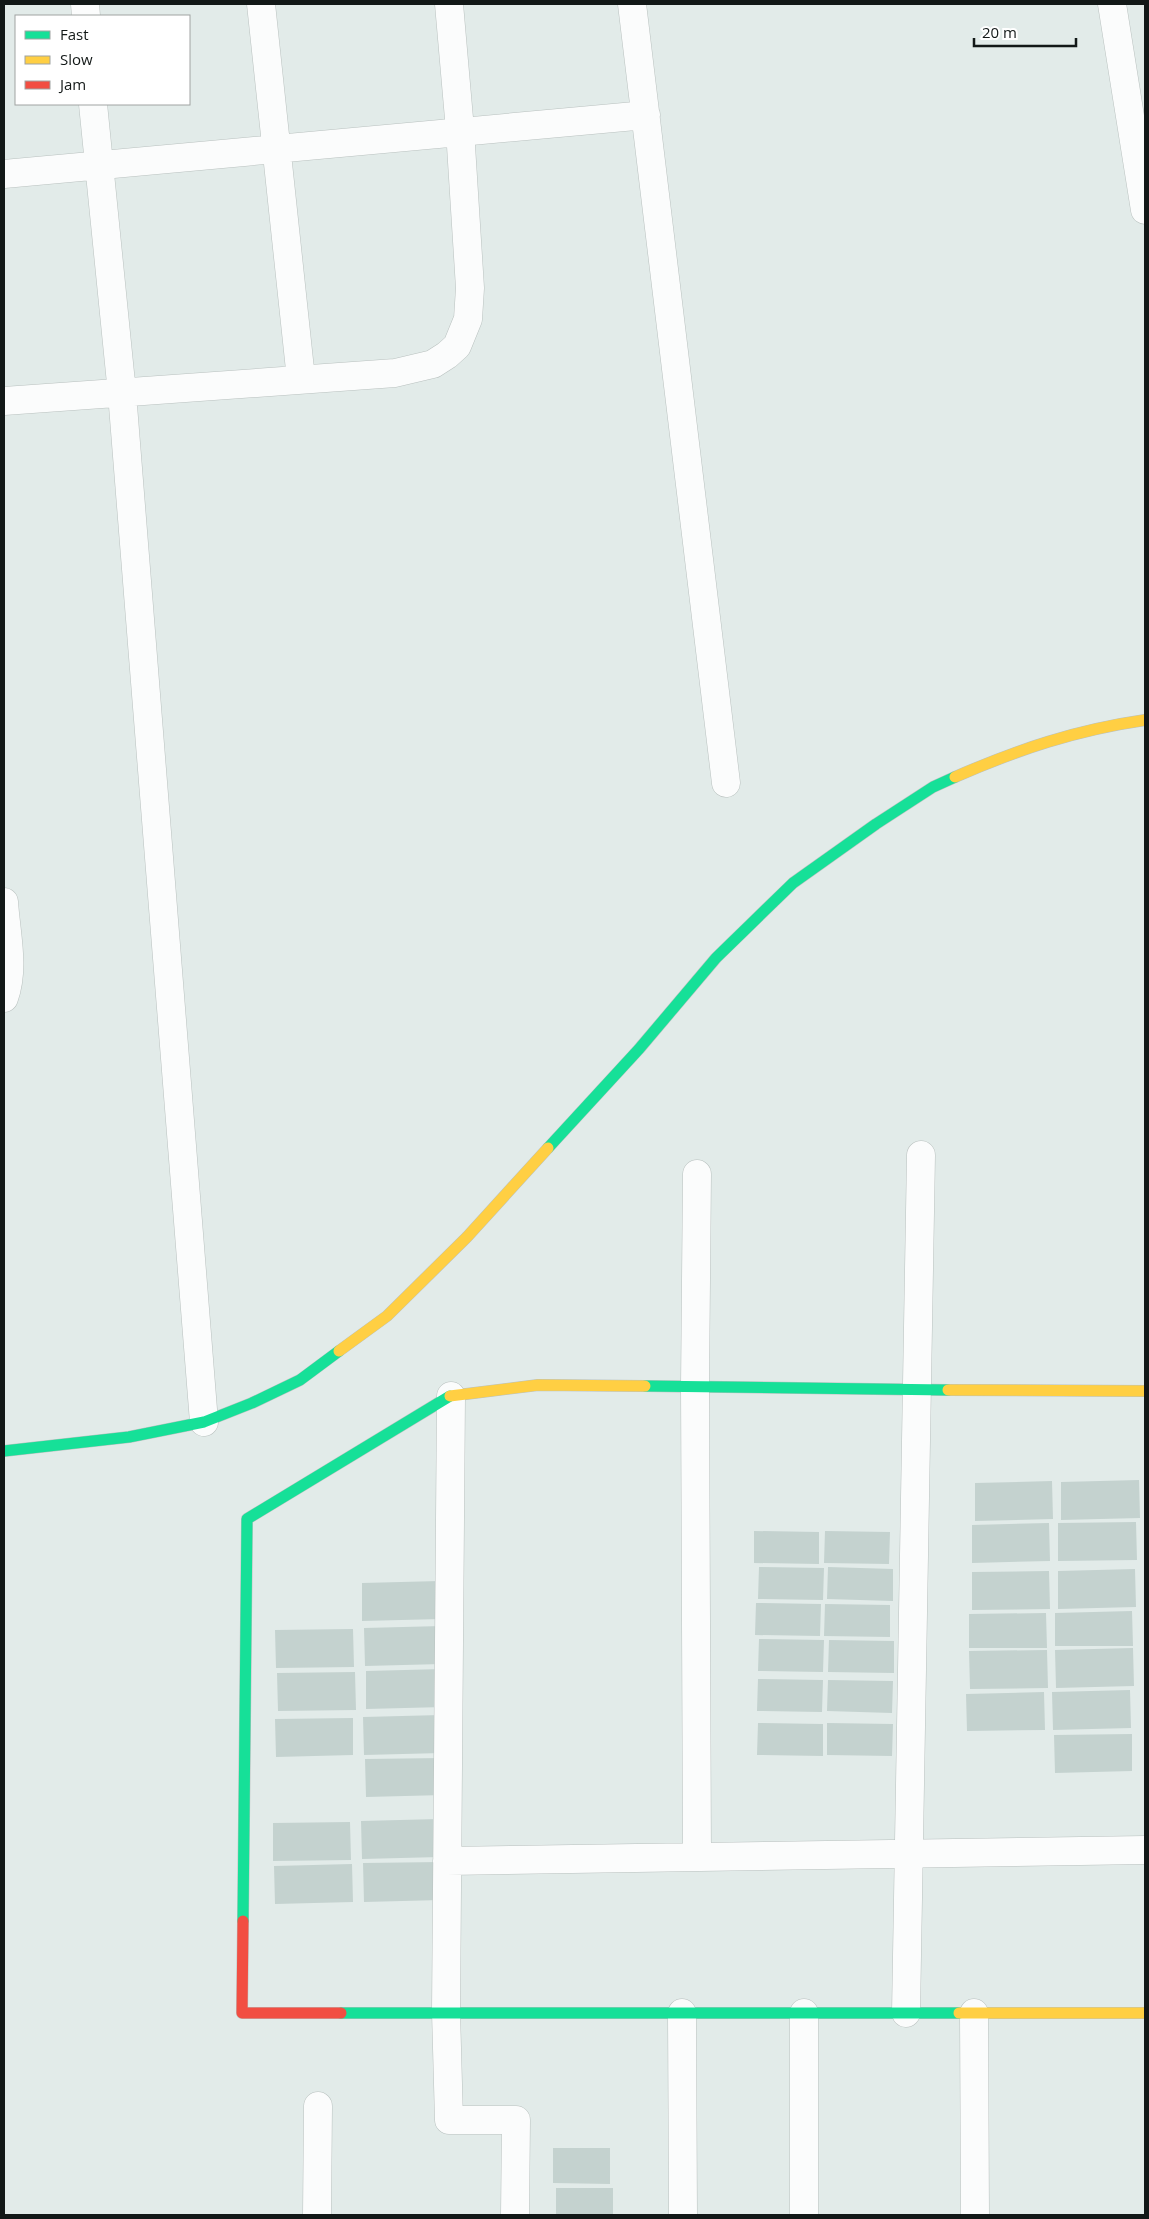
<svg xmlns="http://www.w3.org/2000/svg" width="1149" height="2219" font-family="'Open Sans',sans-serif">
<rect width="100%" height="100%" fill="#e2ebe9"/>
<path fill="#c4d2cf" d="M1139,1480l1,38 -79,2v-38z
M1052,1481l1,38 -78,2v-38z
M1136,1522l1,38 -79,1v-38z
M1049,1523l1,38 -78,2v-38z
M754,1531l65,1v32l-65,-1z
M825,1531l65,1 -1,32 -65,-1z
M759,1567l65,1 -1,32 -65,-1z
M828,1567l65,2v32l-66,-2z
M1135,1569l1,38 -78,2v-38z
M1049,1571l1,38 -78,1v-38z
M440,1581l1,38 -79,2v-38z
M756,1603l65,1 -1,32 -65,-1z
M825,1604l65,1v32l-66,-1z
M1132,1611l1,35h-78v-33z
M1046,1613l1,35h-78v-34z
M442,1626v38l-77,2 -1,-38z
M353,1629l1,38 -78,1 -1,-38z
M759,1639l65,1 -1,32 -65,-1z
M829,1640l65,1v32l-66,-1z
M1133,1648l1,38 -78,2 -1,-38z
M1047,1650l1,38 -78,1 -1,-38z
M443,1669l1,38 -78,2v-38z
M355,1672l1,38 -78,1 -1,-38z
M758,1679l65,1 -1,32 -65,-1z
M828,1680l65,1 -1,32 -65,-2z
M1130,1690l1,38 -78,2 -1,-38z
M1044,1692l1,38 -78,1 -1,-37z
M441,1715l1,38 -78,2 -1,-38z
M353,1718v37l-77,2 -1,-38z
M758,1723l65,1v32l-66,-1z
M827,1723l66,1 -1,32 -65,-1z
M1132,1734v37l-77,2 -1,-38z
M443,1758l1,37 -78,2 -1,-38z
M439,1819l1,38 -78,2 -1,-38z
M350,1822l1,38 -78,1v-38z
M441,1862v38l-77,2 -1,-39z
M352,1864l1,38 -78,2 -1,-38z
M553,2148h57v36l-57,-1z
M556,2188h57v27h-57z"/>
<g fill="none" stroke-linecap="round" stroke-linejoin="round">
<g stroke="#b9c1bf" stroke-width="29">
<path id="street" d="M85,4l1,12
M261,4l40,375
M632,4l94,779
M1112,4l33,206
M93,104l29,289 82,1029
M4,174l642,-59
M4,401l391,-28 38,-9 14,-9 10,-9 11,-27 2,-31 -10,-158 -11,-126
M4,902c2,31 11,66 0,96
M451,1396l-5,616 3,108h67l-1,95
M697,1857l-2,-471 2,-212
M447,1861l698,-11
M682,2013l1,202
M906,2013l15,-858
M974,2013l1,202
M317,2215l1,-109
M804,2215v-202"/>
</g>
<g stroke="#b9c1bf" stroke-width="12">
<path id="fast" d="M548,1148l91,-99 77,-91 77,-75 83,-59 57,-37 22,-10
M645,1386l303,4
M4,1451l125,-14 75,-15 48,-19 48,-23 39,-29
M243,1921l4,-402 203,-123
M341,2013h618"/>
</g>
<g stroke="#b9c1bf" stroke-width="12">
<path id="slow" d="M955,777c64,-28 121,-47 190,-57
M339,1351l48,-35 80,-79 81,-89
M948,1390l197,1
M450,1396l88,-11 107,1
M959,2013h186"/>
</g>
<g stroke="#b9c1bf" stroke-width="12">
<path id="jam" d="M243,1921l-1,92h99"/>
</g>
<use href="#street" stroke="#fbfcfc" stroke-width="28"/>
<use href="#fast" stroke="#16e098" stroke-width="11"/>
<use href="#slow" stroke="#ffcf43" stroke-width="11"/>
<use href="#jam" stroke="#f24e42" stroke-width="11"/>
</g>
<rect width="1149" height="2219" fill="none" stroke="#121817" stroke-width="10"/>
<rect x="15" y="15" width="175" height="90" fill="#ffffff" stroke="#a0a3a2"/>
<rect x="25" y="31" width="25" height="8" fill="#16e098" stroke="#a0a3a2"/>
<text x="60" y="40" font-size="15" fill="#121817">Fast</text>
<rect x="25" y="56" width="25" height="8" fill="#ffcf43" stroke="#a0a3a2"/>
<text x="60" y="65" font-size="15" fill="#121817">Slow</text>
<rect x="25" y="81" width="25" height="8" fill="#f24e42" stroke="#a0a3a2"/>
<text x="60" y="90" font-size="15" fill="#121817">Jam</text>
<path d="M974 38v8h102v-8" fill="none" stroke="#121817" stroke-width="2.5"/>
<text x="982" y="38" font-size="15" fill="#121817" stroke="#ffffff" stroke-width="4" paint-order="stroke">20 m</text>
</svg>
